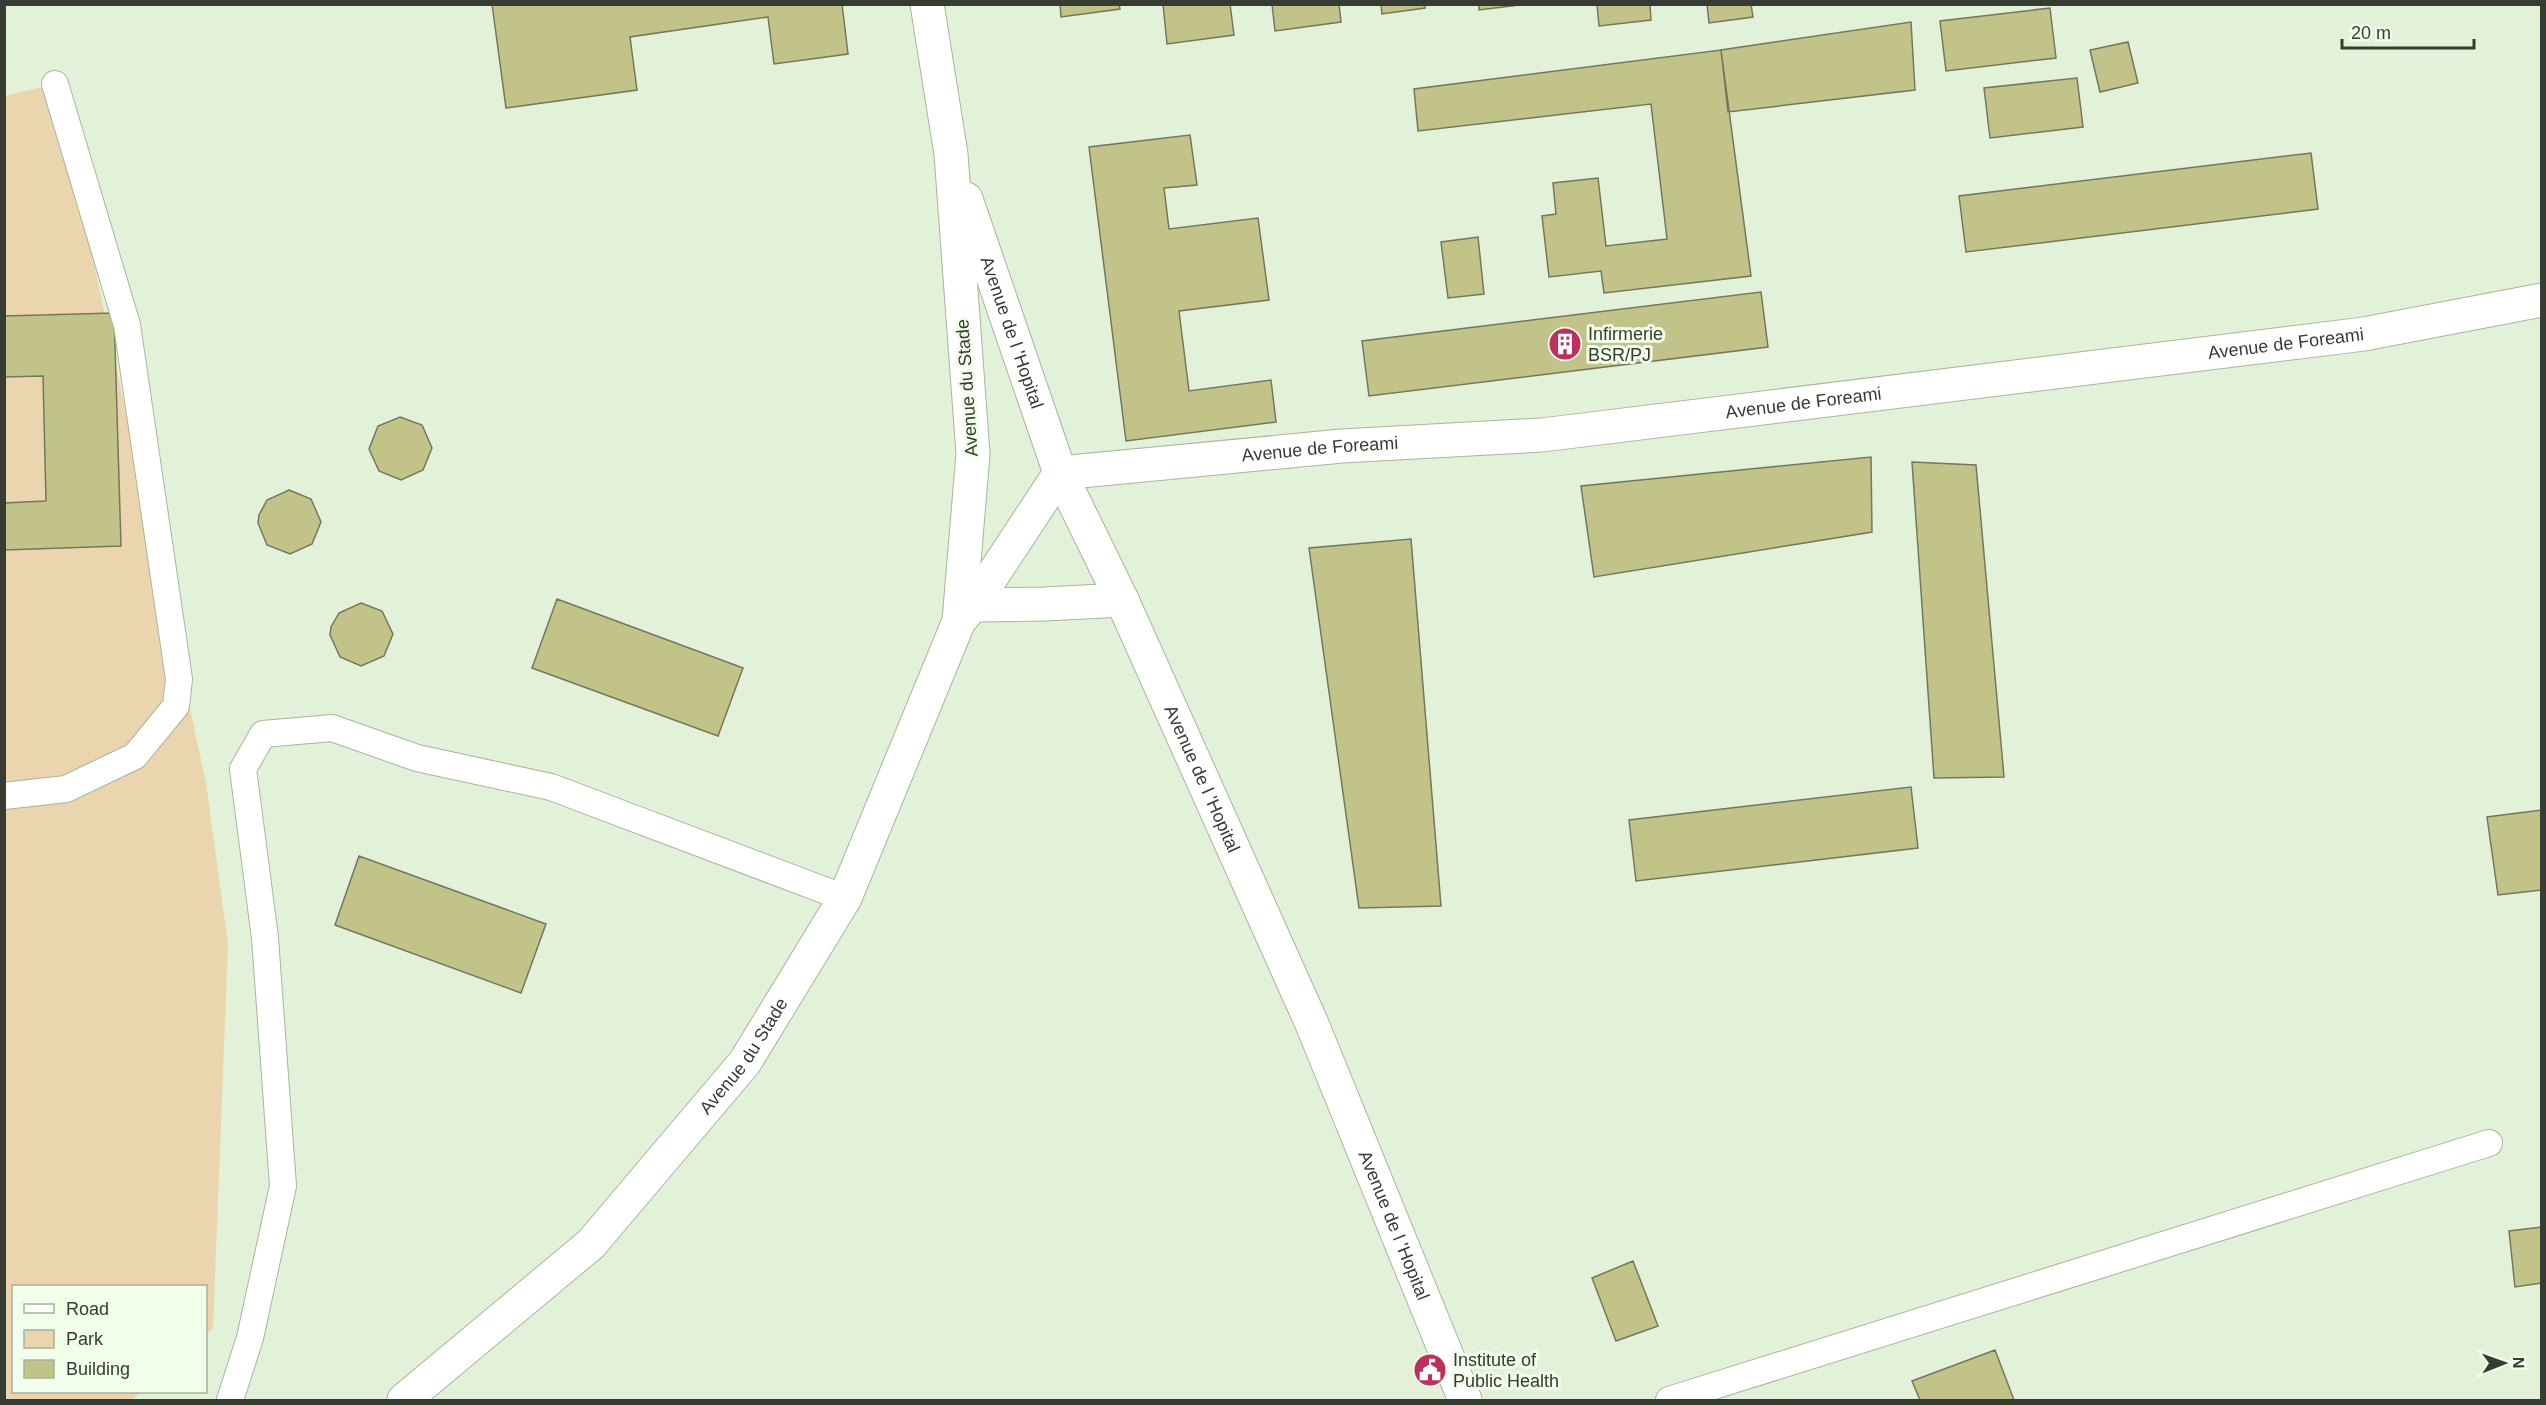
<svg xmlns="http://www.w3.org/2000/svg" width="2546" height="1405" font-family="Arial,sans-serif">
<rect width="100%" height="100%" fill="#e1f2d9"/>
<path fill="#ead5ae" d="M55,84l151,699 22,161 -15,384 -7,6v-48h-192v106h127l-10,8h-126l-1,-1304z"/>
<path fill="#c2c389" stroke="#76765d" stroke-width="1.5" d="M492,4h350l6,50 -74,10 -6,-47 -138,20 7,53 -131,18z
M1060,4h59l1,5 -59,8z
M1163,4h67l4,31 -67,9z
M1272,4h67l2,18 -66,9z
M1381,4h44v4l-43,6z
M1479,4h48l-48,6z
M1597,4h53l1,16 -52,6z
M1707,4h44l2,13 -44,6z
M2050,8l6,50 -110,13 -6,-50z
M1911,22l4,68 -187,22 -7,-62z
M2128,42l10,41 -38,9 -10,-42z
M1721,50l30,226 -147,17 -3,-22 -52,6 -7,-61 14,-2 -3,-31 45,-5 8,68 61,-7 -16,-135 -233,27 -4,-42z
M2077,78l6,49 -93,11 -6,-50z
M1190,135l7,50 -33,3 5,41 89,-11 11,82 -90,11 10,80 82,-11 5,42 -150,19 -37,-294z
M2311,153l7,56 -352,43 -7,-56z
M1478,237l6,57 -36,4 -7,-56z
M1761,292l7,55 -399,49 -7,-55z
M114,313l7,233 -117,4v-47l42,-2 -3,-125 -39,1v-61z
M400,417l22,8 10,23 -9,22 -22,10 -22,-9 -10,-22 9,-23z
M1871,457l1,75 -278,45 -13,-91z
M1912,462l64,3 28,312 -70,1z
M289,490l22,9 10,23 -9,22 -22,10 -23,-9 -9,-22 1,-8 8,-15z
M1411,539l30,367 -82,2 -50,-360z
M557,599l186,69 -25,68 -186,-68z
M361,603l21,8 11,23 -9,22 -23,10 -21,-9 -10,-22 1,-8 8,-14z
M1911,787l7,61 -282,33 -7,-61z
M2542,810v80l-44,5 -11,-78z
M359,856l187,68 -25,69 -186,-68z
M2542,1227v56l-27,4 -6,-56z
M1633,1261l25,65 -42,15 -24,-63z
M1995,1350l19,50h-94l-8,-19z"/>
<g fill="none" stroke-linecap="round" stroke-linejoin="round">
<g stroke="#a7b69e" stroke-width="28">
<path id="service" d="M4,796l62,-7 69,-33 41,-50 3,-27 -52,-354 -72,-241
M230,1400l20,-62 33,-152 -18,-248 -22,-169 20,-35 69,-6 85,30 134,29 294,111
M1669,1400l820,-257"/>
</g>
<g stroke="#a7b69e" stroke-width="35">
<g id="minor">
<path id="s1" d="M1060,473l282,-27 200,-11 822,-101 178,-34"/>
</g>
</g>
<g stroke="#a7b69e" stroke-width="35">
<g id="tertiary">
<path id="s2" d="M966,199l94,274 62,127 190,424 153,376"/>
<path d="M973,605l72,-1 77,-4"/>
<path d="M959,621l14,-16 87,-132"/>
<path id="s3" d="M404,1400l187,-156 154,-182 100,-164 114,-277 14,-167 -22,-300 -24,-150"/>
</g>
</g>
<use href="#service" stroke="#fff" stroke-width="26"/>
<use href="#minor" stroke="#fff" stroke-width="33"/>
<use href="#tertiary" stroke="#fff" stroke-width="33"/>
</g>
<defs>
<g id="building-disc" transform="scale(1.725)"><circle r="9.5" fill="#bd2f5e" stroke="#f1feea"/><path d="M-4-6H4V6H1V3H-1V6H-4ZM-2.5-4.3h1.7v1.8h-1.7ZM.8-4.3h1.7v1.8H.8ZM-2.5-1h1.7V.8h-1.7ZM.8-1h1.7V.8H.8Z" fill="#fff"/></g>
<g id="civic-disc" transform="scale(1.725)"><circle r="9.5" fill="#bd2f5e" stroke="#f1feea"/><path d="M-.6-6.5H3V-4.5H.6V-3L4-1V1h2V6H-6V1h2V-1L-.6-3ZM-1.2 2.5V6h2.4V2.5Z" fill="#fff"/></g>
</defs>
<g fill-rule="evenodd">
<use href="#building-disc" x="1565" y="344"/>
<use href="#civic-disc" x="1430" y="1370"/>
</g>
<g text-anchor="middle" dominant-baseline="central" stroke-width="6" stroke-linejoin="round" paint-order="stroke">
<g font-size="18" fill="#363c32" stroke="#f1feea">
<text stroke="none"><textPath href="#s2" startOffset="141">Avenue de l 'Hopital</textPath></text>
<text stroke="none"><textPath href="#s1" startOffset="1233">Avenue de Foreami</textPath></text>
<text transform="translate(967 388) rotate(-94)">Avenue du Stade</text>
<text stroke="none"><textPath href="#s1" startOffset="747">Avenue de Foreami</textPath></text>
<text stroke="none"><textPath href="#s1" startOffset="261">Avenue de Foreami</textPath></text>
<text stroke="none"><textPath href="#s2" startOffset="627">Avenue de l 'Hopital</textPath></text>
<text stroke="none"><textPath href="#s3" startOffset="486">Avenue du Stade</textPath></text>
<text stroke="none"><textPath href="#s2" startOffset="1113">Avenue de l 'Hopital</textPath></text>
</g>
<g font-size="18" fill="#363c32" stroke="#f1feea" text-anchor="start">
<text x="1588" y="334">Infirmerie<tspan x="1588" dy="21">BSR/PJ</tspan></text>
<text x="1453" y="1360">Institute of<tspan x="1453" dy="21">Public Health</tspan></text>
</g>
</g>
<rect width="2546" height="1405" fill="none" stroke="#363c32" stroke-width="12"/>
<rect x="12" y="1285" width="195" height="108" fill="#f1feea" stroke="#a6b0a0" stroke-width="1.5"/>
<rect x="24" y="1304" width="30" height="9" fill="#ffffff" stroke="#a6b0a0" stroke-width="1.5"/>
<text x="66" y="1315" font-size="18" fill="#363c32">Road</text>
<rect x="24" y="1330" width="30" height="18" fill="#ead5ae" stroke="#a6b0a0" stroke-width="1.5"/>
<text x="66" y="1345" font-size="18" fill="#363c32">Park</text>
<rect x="24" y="1360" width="30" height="18" fill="#c2c389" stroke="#a6b0a0" stroke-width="1.5"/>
<text x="66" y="1375" font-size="18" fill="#363c32">Building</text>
<g transform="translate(2504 1363) rotate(89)" stroke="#f1feea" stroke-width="4.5" paint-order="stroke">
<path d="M0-4.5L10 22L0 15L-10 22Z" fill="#363c32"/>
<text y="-9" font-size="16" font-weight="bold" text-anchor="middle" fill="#363c32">N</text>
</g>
<path d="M2342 39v9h132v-9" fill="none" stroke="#363c32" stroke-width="3"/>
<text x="2351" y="39" font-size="18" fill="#363c32" stroke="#f1feea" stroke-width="4.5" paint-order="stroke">20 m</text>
</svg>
